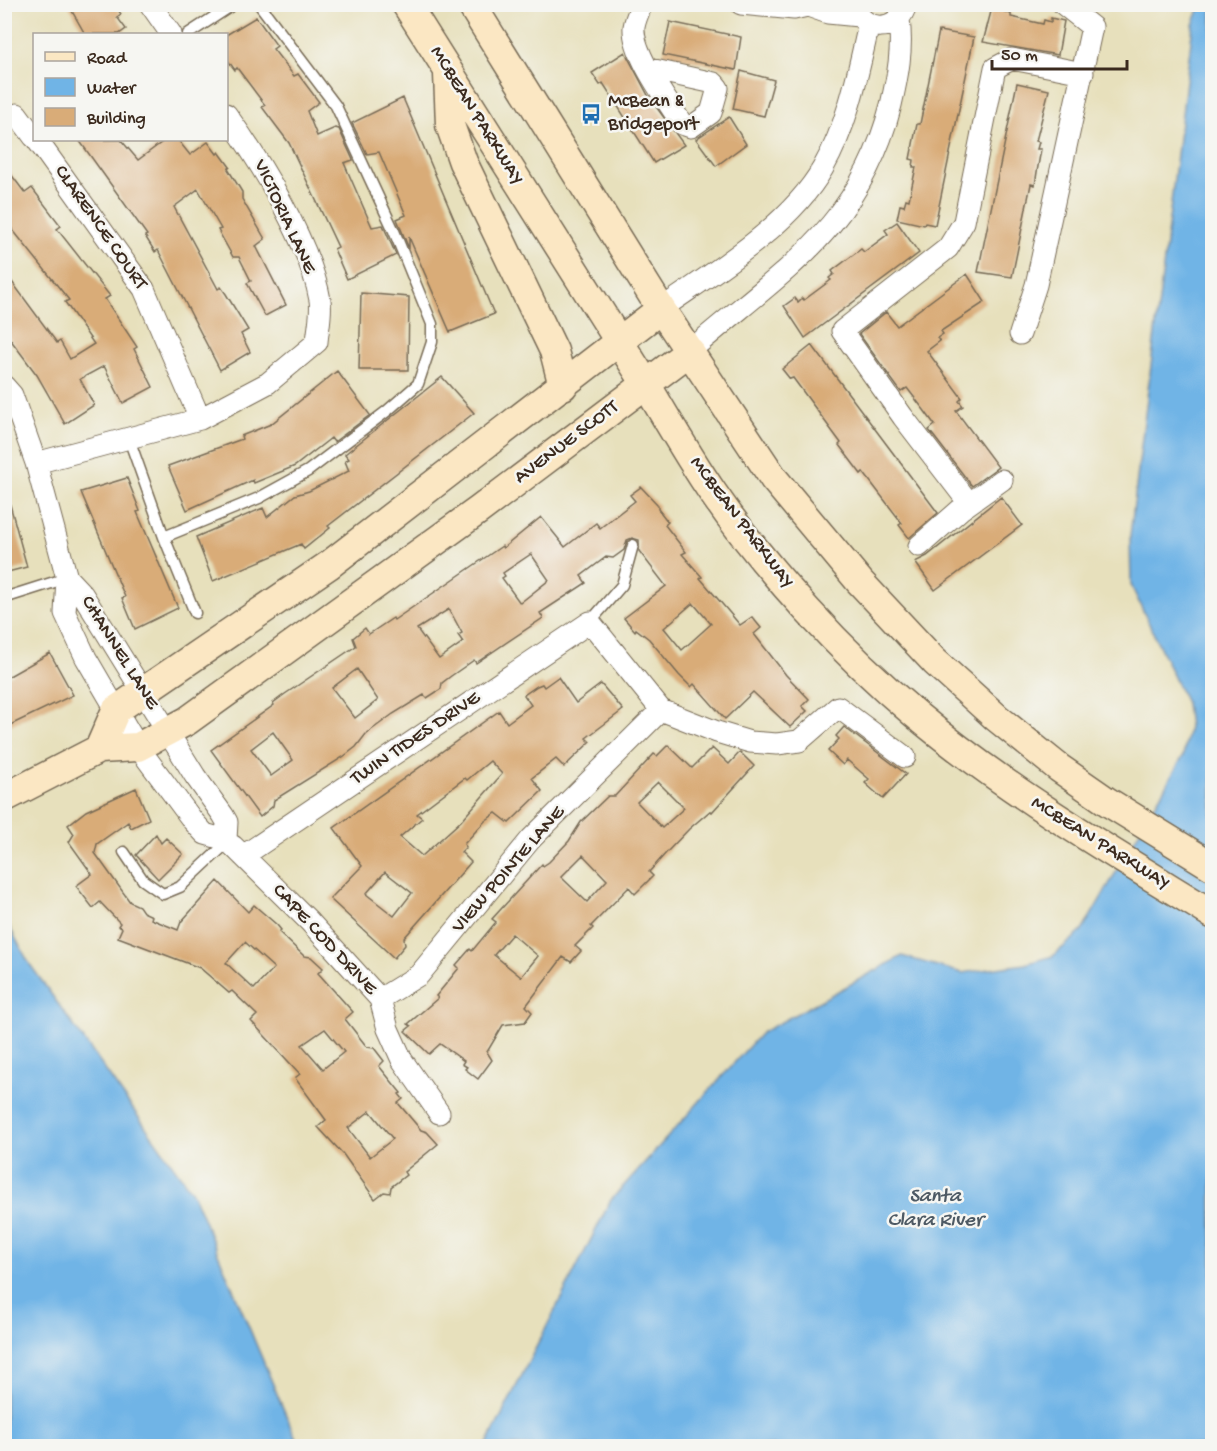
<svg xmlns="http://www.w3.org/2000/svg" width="1217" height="1451" font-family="'Gochi Hand',sans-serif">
<rect width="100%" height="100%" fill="#f6f6f2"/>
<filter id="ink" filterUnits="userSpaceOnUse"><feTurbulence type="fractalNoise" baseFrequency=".0167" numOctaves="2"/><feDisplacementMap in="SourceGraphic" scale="12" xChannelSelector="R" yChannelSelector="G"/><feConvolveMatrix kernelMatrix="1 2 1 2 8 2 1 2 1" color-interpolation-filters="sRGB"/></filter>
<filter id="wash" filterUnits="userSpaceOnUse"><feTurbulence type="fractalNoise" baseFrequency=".008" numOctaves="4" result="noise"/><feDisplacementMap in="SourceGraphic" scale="24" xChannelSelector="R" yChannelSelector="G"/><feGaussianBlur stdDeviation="1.35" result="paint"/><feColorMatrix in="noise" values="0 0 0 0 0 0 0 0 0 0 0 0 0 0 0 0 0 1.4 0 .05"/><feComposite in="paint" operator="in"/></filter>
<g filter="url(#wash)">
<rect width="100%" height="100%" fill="#e7e0bc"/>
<path fill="#70b4e6" stroke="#566f82" stroke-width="1.5" d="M1201,5h11v1441h-726l125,-246 150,-167 141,-77 60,17 63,-9 28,-8 29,-25 101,-175 6,-29 -3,-24 -55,-118 -1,-49 63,-511z
M4,917l25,46 163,229 107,254h-294z"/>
<g id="blocks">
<path fill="#d9ac78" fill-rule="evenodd" d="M68,4h46l7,10 -4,3 9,12 -7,5h-34z
M993,4h14l-2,8 6,2v3l32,7 1,-4 7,2v-4l13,3 -6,34 -75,-13z
M256,17l21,29 -4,3 21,27 4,-2 21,28 -12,9 10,25 18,-8 4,1 14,31 -9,3 28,64 11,-2 13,30 -49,24 -13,-30 4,-2 -49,-104 -27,-36 3,-2 -28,-37 -2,2 -9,-12v-23z
M670,22l71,15 -5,33 -73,-15z
M939,31l35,6 -39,188 -10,-2 -1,2 -27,-6 3,-14 4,1 2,-7 3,1 7,-33h-3l1,-7 -4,-1 7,-35h3z
M625,52l24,45 35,48 -30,18 -51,-80 -3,2 -8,-12z
M741,71l33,9 -10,36 -31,-7z
M1017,83l32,7 -13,51 3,1 -2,7h4l-4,23 -2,13 -4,-1 -19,93 -34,-5z
M403,98l91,216 -44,18 -41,-95v12l-12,-30 9,-4 -27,-63 -12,2 -15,-31z
M729,117l17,27 -30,22 -20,-27z
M79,140h42l17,20 27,-20h13l12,15 18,-13 9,12 2,-2 11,15 -2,2 14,23v7l23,40 -9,7 30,59 -21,11 -18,-33 4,-2 -12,-24h-6l-15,-27 3,-1 -23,-40 -24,18 44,82 3,-2 5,7 22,36 -7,4 9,18 -30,18 -62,-120 -3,2 -10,-16 2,-1z
M4,165l21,28 7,-5 29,38 -4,3 53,67 -5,3 32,48 -3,2 19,38 -30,16 -19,-37 -24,13 14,26 -29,19 -28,-49 -33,-44v-60l53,72 3,-2 10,18 24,-15 -29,-42 4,-2 -65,-81z
M897,222l22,31 -114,85 -21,-32 11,-8 3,4 4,-4 2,2 27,-20 -2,-2 5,-4 -2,-3 29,-22 3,3 24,-18 -3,-4z
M967,274l18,28 -44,29 2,3 -6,4 3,3 -13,10 35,47 -3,3 4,5 -7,5 42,56 -26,19 -43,-56 6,-5 -11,-15 -17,-22 -6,4 -42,-58 27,-22 11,14z
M361,293l48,4 -1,73h-49z
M812,345l126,168 -29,25 -10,-13 3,-2 -39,-51 -2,2 -22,-29 2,-2 -48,-65 -3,1 -8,-10z
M337,371l33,44 -36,27 -3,-4 -36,28 -41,17 -1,-3 -66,30 -19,-44 74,-27 -1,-3 30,-12z
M442,377l32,36 -146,113 2,2 -26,21 -3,-5 -88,37 -17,-44 67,-29 4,9 28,-22 14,-4 40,-20 -4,-10 4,-2 -4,-5z
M127,478l13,33 -3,1 41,96 -43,21 -13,-31 3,-1 -44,-105z
M641,487l17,18v4l10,13 -3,3 21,27 -4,2 20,23 -2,1 40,47 12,-8 9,11 -7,6 32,41 23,24 -7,7 5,5 -17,16 -37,-35 -28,27 -31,-35 -3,3 -12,-12 -30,-36 -13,-10 -1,2 -11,-13 42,-32 -27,-35v-11l-7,-2 -5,2 -3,10 -11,8 -7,-1 -25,19 5,7 -46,30 3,5 -67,45 -2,-3 -23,16 -9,7 -1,6 -14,9 -3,-3 -31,19 -27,20 -10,13 -13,10 -69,43 -1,6 -13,11 -49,-67 63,-45 -1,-2 12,-9 71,-48 -3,-8 12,-10 4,6 24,-16 1,2 108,-74 1,2 38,-31 24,30 31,-24 4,5 35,-27 -5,-6zM531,554l18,26 -29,23 -18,-25 3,-2 -2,-3zM693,603l18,21 -29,26 -18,-22zM449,609l13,24 -4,2 5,7 -24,17 -22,-30zM357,669l21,31 -23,18 -23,-30zM273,732l20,28 -22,16 -20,-27z
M1001,497l21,28 -87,65 -20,-28 12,-6z
M4,501h5l18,66 -23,6z
M50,653l23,42 -69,33v-49z
M558,677l18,26 25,-19 22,26 -37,28 4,4 -26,25 -8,-8 -24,19 10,13 -33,32 -13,-10 -11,8 -21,23 2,3 -5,5 10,10 -67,76 1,7 -11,13 -64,-59 32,-33 -28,-38 165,-117 8,12 24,-18 -7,-10 13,-9 5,-2 2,3zM490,761l12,13 -41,47 -39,35 -22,-19 22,-19 -5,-4 48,-36 2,2zM385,872l27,21 -18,23 -28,-22z
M844,727l62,47 -23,25 -18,-16 4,-4 -22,-19 -4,5 -15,-14 11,-12 -3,-3z
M668,745l24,23 20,-20 17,16 11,-12 14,14 -42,46 -2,-1 -21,18 -23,24 -17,19 4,4 -18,18 -6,-7 -38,39 2,2 -18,18 6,5 -10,11 -8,-5 -37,49 6,6 -7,10 -22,3 -16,27 5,8 -14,19 -13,-10 2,-2 -5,-3 2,-3 -24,-17 -11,10 -24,-23 6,-5 -3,-2 30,-26 -2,-2 23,-28 -3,-3 14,-16 2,2 24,-29 -4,-3 50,-55 1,2 6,-4 20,-21 12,-19 27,-26h7l39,-42 3,2zM658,782l26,26 -22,20 -25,-26zM583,855l24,25 -20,22 -26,-25zM512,934l26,22 -17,21 -27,-22z
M136,788l13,31 -18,9 -3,-6 -31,22 -2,9 35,49 9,4 4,6 9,4 -1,3 27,11 3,-8 37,-41 30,31 6,-7 23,20 4,5 -2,2 25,24 7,1 12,11 -5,5 35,39 -8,7 22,28 7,1 10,13 -5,5 22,27 -2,1 4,5 -5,4 23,27 6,2 11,12 -34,28 2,3 -15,12 -1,6 -6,-1 -9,7 -32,-45 -25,-27 8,-7 -31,-42 5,-4 -49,-53 6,-6 -25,-24 -3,2 -29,-25 -82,-31 4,-9 -4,-2 2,-3 -20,-21 -7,6 -17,-22 16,-12 -23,-32 5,-8 -6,-9 18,-14zM245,942l29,26 -20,21 -28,-26zM325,1029l19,23 -21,17 -21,-24zM370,1111l23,28 -23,18 -22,-29z
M156,834l5,9 5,-5 17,16 -25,25 -22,-24z"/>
</g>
</g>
<g filter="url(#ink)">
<use href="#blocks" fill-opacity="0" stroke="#776a55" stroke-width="1.5"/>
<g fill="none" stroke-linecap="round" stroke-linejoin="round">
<g stroke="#776a55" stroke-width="13">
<path id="lane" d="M188,34l46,-30
M129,439l35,98
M4,598l63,-20
M195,613l-31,-76 95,-39 49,-27 79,-60 31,-27 14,-42v-18l-38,-93 -58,-125 -77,-102
M590,622l32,-37 11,-40
M124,852l19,28 20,14 17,-7 48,-45"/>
</g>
<g stroke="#776a55" stroke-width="23">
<path id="street" d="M150,4l21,30
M642,4c-3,7 -7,16 -8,23 -2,27 34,74 48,97l9,3 20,-14 7,-25 -4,-5 -64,-14
M741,4l53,5 22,-5
M855,4c5,30 45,29 51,0
M811,7l17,6 31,3
M17,114l17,23
M37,140l107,149 56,130
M661,309c54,-38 129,-83 162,-141 25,-44 35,-95 46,-144
M1020,334l16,-49 56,-258 -29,-23
M690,351c90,-79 169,-121 201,-246 7,-30 12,-56 8,-86
M4,386l8,9 24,68 31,115 -2,35 21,45 52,89 55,74 12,13 21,6 1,-18 -4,-7 -28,-39 -112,-181 -16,-17
M36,463l164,-44 68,-36 49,-41c1,-13 5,-29 3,-42 -10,-57 -60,-139 -94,-186
M969,503l-66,-86 -61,-86 106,-83 16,-26 31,-154 17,-9 71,14
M919,546l41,-36 42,-30
M233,846l76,75 71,78 8,30 14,31 37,53
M243,856l347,-234 71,88 56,22 33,10 27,2 22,-3 39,-34 67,50
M380,999l39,-24 112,-136 130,-129"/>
</g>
<g stroke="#776a55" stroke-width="31">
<path id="secondary" d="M406,4l240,380c22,37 43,74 67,109 53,77 130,161 202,221 92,77 195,137 297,200
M471,4l190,305 113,170 86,103 75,80 62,56 62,50 49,34 104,64
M448,74l2,51 13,37 91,189 9,35
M99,749l17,-39 213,-145 332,-256
M4,798l95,-49 39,-2 49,-26 292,-211 211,-159"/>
</g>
<use href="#lane" stroke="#fff" stroke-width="10"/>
<use href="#street" stroke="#fff" stroke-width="21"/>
<use href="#secondary" stroke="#fbe7c3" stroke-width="28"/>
</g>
</g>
<defs>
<g id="bus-bare" transform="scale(1.62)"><path d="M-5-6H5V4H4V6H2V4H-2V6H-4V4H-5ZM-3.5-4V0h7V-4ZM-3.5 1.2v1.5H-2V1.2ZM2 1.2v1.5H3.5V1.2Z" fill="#1f6fb2" stroke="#f6f6f2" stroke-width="2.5" paint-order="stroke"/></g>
</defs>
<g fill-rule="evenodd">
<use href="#bus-bare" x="591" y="114"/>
</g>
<g text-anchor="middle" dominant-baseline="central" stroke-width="5" stroke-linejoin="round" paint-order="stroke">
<g font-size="20" fill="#3b2a1e" stroke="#f6f6f2" text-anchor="start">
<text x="608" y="102">McBean &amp;<tspan x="608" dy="23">Bridgeport</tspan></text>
</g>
<g font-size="20" fill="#3b2a1e" stroke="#f6f6f2">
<text transform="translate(476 116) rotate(58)">MCBEAN PARKWAY</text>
<text transform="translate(284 217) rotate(65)">VICTORIA LANE</text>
<text transform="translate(100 228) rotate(55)">CLARENCE COURT</text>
<text transform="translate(567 443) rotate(-37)">AVENUE SCOTT</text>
<text transform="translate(741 523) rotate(53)">MCBEAN PARKWAY</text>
<text transform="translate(119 653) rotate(58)">CHANNEL LANE</text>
<text transform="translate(416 739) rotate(-34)">TWIN TIDES DRIVE</text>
<text transform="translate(1100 844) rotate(32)">MCBEAN PARKWAY</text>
<text transform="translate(509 870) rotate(-49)">VIEW POINTE LANE</text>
<text transform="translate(324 940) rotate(47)">CAPE COD DRIVE</text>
</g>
<g font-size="21" font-style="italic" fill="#4e5a64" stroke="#f6f6f2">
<text x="935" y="1197">Santa<tspan x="935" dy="24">Clara River</tspan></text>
</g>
</g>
<rect width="1217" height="1451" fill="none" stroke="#f6f6f2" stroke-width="24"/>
<rect x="33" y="33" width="195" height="108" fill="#f6f6f2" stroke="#aba49d" stroke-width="1.5"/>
<rect x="45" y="52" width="30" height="9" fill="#fbe7c3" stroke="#aba49d" stroke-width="1.5"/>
<text x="87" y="63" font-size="18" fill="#3b2a1e">Road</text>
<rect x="45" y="78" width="30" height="18" fill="#70b4e6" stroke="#aba49d" stroke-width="1.5"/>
<text x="87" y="93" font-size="18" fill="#3b2a1e">Water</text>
<rect x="45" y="108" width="30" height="18" fill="#d9ac78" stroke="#aba49d" stroke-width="1.5"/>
<text x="87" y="123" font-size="18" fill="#3b2a1e">Building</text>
<path d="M992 60v9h135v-9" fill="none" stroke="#3b2a1e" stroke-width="3"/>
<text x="1001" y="60" font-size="18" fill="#3b2a1e" stroke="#f6f6f2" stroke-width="4.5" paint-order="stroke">50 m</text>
</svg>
